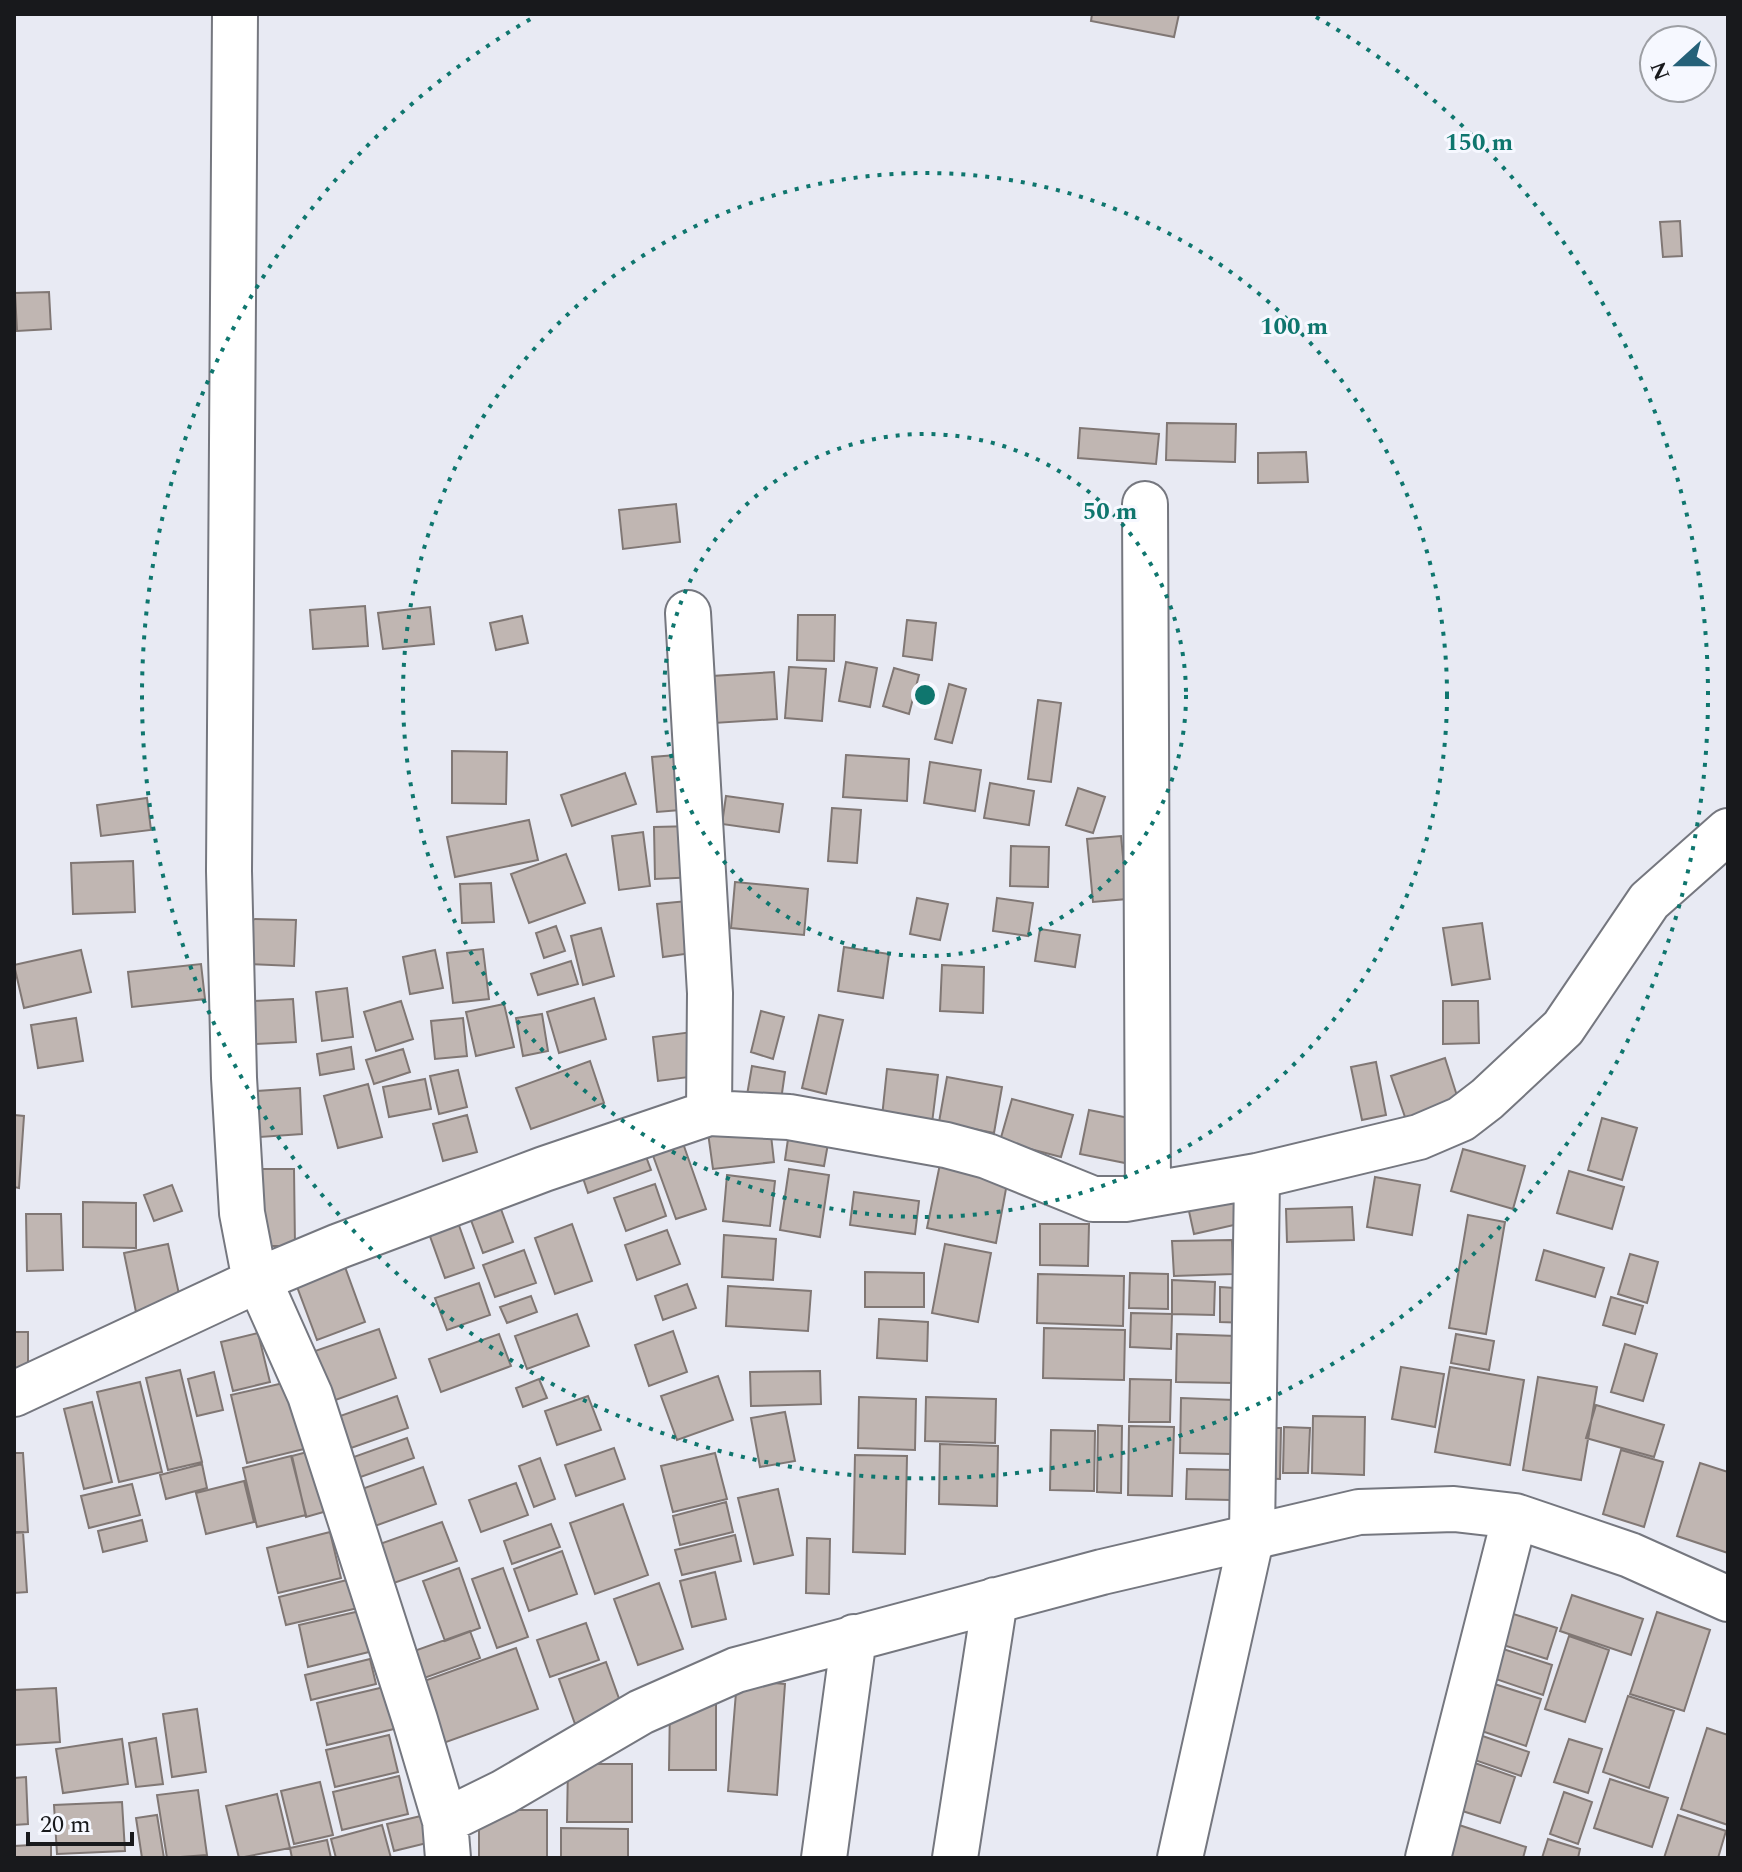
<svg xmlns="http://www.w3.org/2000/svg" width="1742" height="1872" font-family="Spectral,serif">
<rect width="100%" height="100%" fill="#e8eaf3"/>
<path fill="#c0b6b2" stroke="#807774" stroke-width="2" d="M1092,14h87l-5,23 -83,-16z
M1680,221l2,35 -19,1 -3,-35z
M49,292l2,37 -34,2 -2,-38z
M1167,423l69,1 -1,38 -69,-2z
M1080,428l79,6 -3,30 -78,-6z
M1306,452l2,30 -50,1v-30z
M676,504l4,38 -57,7 -4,-39z
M365,606l3,40 -55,3 -3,-39z
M430,607l4,37 -51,5 -5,-36z
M798,615h37l-1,46 -37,-1z
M522,616l6,27 -32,7 -6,-27z
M907,620l29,3 -4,37 -29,-4z
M846,662l31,6 -7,39 -31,-6z
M789,667l37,2 -4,52 -37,-3z
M894,668l25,7 -10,39 -26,-8z
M774,672l3,47 -63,4 -2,-47z
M949,684l17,5 -14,54 -17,-4z
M1038,700l23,3 -10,79 -23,-3z
M452,751l55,1 -1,52 -54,-1z
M688,754l4,55 -35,3 -5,-55z
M846,755l63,4 -2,42 -64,-4z
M930,762l51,8 -6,41 -51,-8z
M625,773l11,31 -64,22 -11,-31z
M990,783l44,8 -5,34 -45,-7z
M1078,788l27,9 -12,36 -27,-8z
M726,796l57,8 -4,28 -57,-8z
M147,798l4,32 -50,6 -4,-31z
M832,808l29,2 -4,53 -29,-2z
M529,820l9,40 -83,17 -8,-40z
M695,826l2,51 -42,2 -1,-52z
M643,832l7,54 -31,4 -7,-54z
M1121,836l6,63 -34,3 -6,-63z
M1011,846l38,1 -1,40 -38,-1z
M566,854l19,49 -56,20 -18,-49z
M133,861l2,51 -62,2 -2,-51z
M735,882l73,7 -4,46 -73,-7z
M491,883l3,39 -32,1 -2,-39z
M917,898l31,6 -8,36 -30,-6z
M997,898l36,5 -5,33 -35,-5z
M687,901l5,52 -29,4 -6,-53z
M249,919l47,1 -2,46 -47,-2z
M1482,923l8,56 -38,6 -9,-57z
M556,926l9,25 -21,7 -8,-25z
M601,928l13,48 -31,9 -12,-49z
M1040,929l40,6 -5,32 -40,-6z
M844,947l45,7 -6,44 -45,-7z
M483,949l6,50 -36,4 -6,-50z
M81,950l10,42 -67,16 -10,-43z
M435,950l8,38 -33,6 -7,-37z
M571,961l7,23 -40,11 -7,-21z
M201,964l4,35 -73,8 -4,-35z
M942,965l42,2 -1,46 -43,-2z
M347,988l6,49 -31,4 -6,-49z
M594,998l12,41 -47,14 -12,-41z
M293,999l3,43 -40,2 -3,-43z
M401,1001l12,38 -37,12 -12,-39z
M1443,1001h35l1,42 -36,1z
M504,1004l10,43 -38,9 -10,-44z
M761,1011l23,6 -11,42 -22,-7z
M542,1014l6,37 -25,5 -7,-38z
M819,1015l24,5 -17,74 -24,-6z
M76,1018l7,43 -45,7 -7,-43z
M463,1018l4,38 -32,3 -4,-38z
M692,1032l5,44 -39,5 -5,-44z
M351,1047l3,22 -34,6 -3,-21z
M403,1049l7,23 -36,12 -8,-24z
M1445,1058l14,44 -53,18 -15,-44z
M590,1061l14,42 -73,26 -15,-41z
M1376,1062l10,53 -24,5 -11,-53z
M752,1066l33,6 -4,28 -34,-5z
M887,1069l51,6 -6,48 -50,-6z
M458,1070l9,37 -28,7 -9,-38z
M947,1077l55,10 -8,46 -55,-11z
M425,1079l6,30 -42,8 -6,-30z
M368,1084l14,53 -44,11 -14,-52z
M300,1088l2,46 -42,3 -3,-46z
M1012,1099l61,16 -12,42 -61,-16z
M1089,1110l45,9 -9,44 -45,-9z
M14,1115l10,1 -5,72 -5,-1z
M467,1115l10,37 -34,9 -10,-37z
M1602,1118l35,10 -15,52 -34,-10z
M770,1126l4,36 -61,7 -5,-36z
M678,1129l28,80 -30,10 -29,-80z
M789,1132l40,6 -5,28 -39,-6z
M642,1146l9,24 -63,23 -8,-24z
M1463,1149l62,17 -12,43 -62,-18z
M940,1164l68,14 -12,65 -69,-15z
M258,1169h36l1,77h-36z
M789,1169l40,6 -9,62 -40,-7z
M1569,1171l55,16 -12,42 -55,-16z
M727,1175l48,6 -5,45 -47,-5z
M1375,1177l45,8 -8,50 -45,-8z
M1248,1180l8,40 -62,14 -9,-41z
M655,1184l11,32 -40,15 -12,-33z
M172,1185l10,26 -28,10 -10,-26z
M494,1190l19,52 -30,11 -19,-52z
M854,1192l65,9 -4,33 -65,-9z
M83,1202l53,1v45l-53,-1z
M1352,1207l2,33 -67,2 -1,-33z
M26,1214h35l2,56 -36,1z
M1468,1215l37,7 -19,112 -37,-6z
M456,1217l18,51 -29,10 -18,-50z
M572,1224l20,57 -37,13 -20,-56z
M1040,1224h49l-1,42 -48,-1z
M667,1230l13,34 -43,16 -12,-35z
M724,1235l52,4 -3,41 -51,-3z
M1232,1240l1,34 -59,2 -2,-35z
M168,1244l13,59 -45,9 -12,-59z
M945,1244l46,9 -13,69 -46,-9z
M524,1250l12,33 -41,14 -12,-32z
M1544,1250l60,18 -9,29 -59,-17z
M1630,1254l28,8 -11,41 -29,-9z
M345,1267l20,55 -48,18 -21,-56z
M865,1272l59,1v34h-59z
M1130,1273l38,1v35l-39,-1z
M1038,1274l86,2 -1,50 -86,-3z
M1172,1280l43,2 -1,33 -42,-1z
M479,1283l11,32 -43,15 -12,-32z
M687,1284l9,24 -33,12 -8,-24z
M728,1286l83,5 -3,40 -82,-5z
M1220,1287l29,2 -1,34 -28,-1z
M531,1296l6,16 -30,11 -7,-16z
M1611,1297l32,9 -8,28 -32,-9z
M1131,1313l41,1 -1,35 -41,-2z
M577,1314l12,32 -62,23 -12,-33z
M879,1319l49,3 -1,39 -50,-3z
M1044,1328l81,2 -1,50 -81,-2z
M379,1329l17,49 -66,24 -18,-50z
M673,1331l14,41 -38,14 -14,-41z
M14,1332h14v51h-14z
M258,1333l12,49 -37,9 -12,-49z
M499,1334l12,32 -70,26 -12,-33z
M1177,1334l59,2 -1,47 -59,-1z
M1456,1334l38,7 -5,29 -38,-7z
M1625,1344l32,10 -14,47 -32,-9z
M1401,1367l43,7 -9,53 -43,-8z
M1450,1367l74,13 -14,85 -75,-13z
M180,1370l22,92 -34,8 -22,-92z
M820,1371l1,33 -70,2 -1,-34z
M214,1372l9,38 -26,6 -9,-37z
M718,1376l15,44 -56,20 -16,-44z
M1538,1377l59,10 -16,93 -58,-10z
M539,1379l8,19 -24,9 -7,-19z
M1130,1379l41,1 -1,42h-41z
M140,1382l22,90 -43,10 -22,-90z
M288,1382l16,67 -57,14 -16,-68z
M397,1396l11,32 -57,20 -11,-32z
M588,1396l13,34 -44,15 -12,-34z
M859,1397l57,2 -1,51 -57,-2z
M926,1397l70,2 -1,44 -70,-2z
M1181,1398l53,2 -1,54 -53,-1z
M92,1402l20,80 -28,7 -20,-80z
M1596,1405l68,20 -10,32 -68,-19z
M785,1412l10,49 -35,6 -9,-49z
M1313,1416l52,1 -1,58 -52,-2z
M1098,1425l24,1 -1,67 -24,-1z
M1129,1426l45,1 -2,69 -44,-1z
M1284,1427l26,1 -2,45h-25z
M1260,1428h21l-1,51 -21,-1z
M1051,1430l44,1 -1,60 -44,-1z
M407,1438l7,20 -59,21 -7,-20z
M940,1444l58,2 -1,60 -58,-2z
M326,1447l15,60 -35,10 -14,-61z
M614,1448l11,31 -49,17 -11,-31z
M1621,1450l42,12 -19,65 -41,-13z
M14,1453h9l5,79 -14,1z
M715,1453l12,46 -54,13 -12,-46z
M855,1455l52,1 -2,98 -52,-2z
M291,1456l15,59 -49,12 -14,-59z
M540,1458l15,41 -21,8 -15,-41z
M1700,1463l28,9v81l-51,-17z
M202,1464l5,24 -41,11 -6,-24z
M423,1467l13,37 -64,23 -13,-37z
M1187,1469l46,1 -1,30 -46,-1z
M244,1481l10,41 -48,12 -10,-41z
M516,1483l12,32 -47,17 -12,-32z
M132,1484l8,31 -51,13 -8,-32z
M778,1489l15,66 -39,9 -16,-66z
M726,1502l7,30 -53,13 -7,-29z
M623,1504l25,71 -53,19 -25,-71z
M142,1520l5,21 -44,11 -5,-21z
M442,1522l15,39 -69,24 -14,-39z
M551,1524l9,23 -48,17 -8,-23z
M14,1532h9l4,60 -13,1z
M330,1532l11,46 -63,15 -11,-45z
M735,1535l6,26 -59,14 -7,-25z
M807,1538l23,1 -1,55 -23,-1z
M562,1551l15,43 -48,17 -15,-42z
M459,1568l21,60 -35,13 -22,-60z
M503,1568l25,69 -31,11 -25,-69z
M715,1572l11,47 -34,8 -12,-46z
M355,1578l7,29 -76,18 -7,-28z
M659,1583l24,66 -45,16 -24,-66z
M1572,1595l71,24 -12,36 -71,-24z
M360,1611l9,41 -61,15 -9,-42z
M1504,1611l53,17 -10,31 -53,-17z
M1657,1612l53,18 -26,81 -54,-17z
M586,1623l13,37 -49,17 -13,-37z
M470,1631l10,27 -67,24 -10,-27z
M1569,1636l40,14 -24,72 -40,-13z
M1491,1645l61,20 -9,30 -62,-21z
M516,1648l22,61 -103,37 -22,-61z
M370,1659l6,25 -65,16 -6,-25z
M606,1662l16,45 -47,17 -16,-45z
M737,1680l48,4 -8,111 -49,-4z
M1482,1680l59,19 -15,47 -59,-20z
M384,1687l10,42 -67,16 -10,-42z
M56,1688l4,54 -46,3v-55z
M1628,1696l46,15 -25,77 -46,-16z
M670,1702h46v68h-47z
M197,1709l9,63 -34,5 -9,-63z
M1707,1728l21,7v90l-47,-16z
M1471,1732l58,20 -8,24 -58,-20z
M389,1735l9,37 -63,15 -9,-37z
M156,1738l7,46 -27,3 -7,-44z
M122,1739l6,45 -65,9 -7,-44z
M1569,1739l33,10 -14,44 -34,-11z
M1469,1761l46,16 -15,46 -47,-15z
M568,1764h64v58h-65z
M399,1776l9,38 -66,16 -9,-38z
M26,1777l2,47 -14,1v-47z
M1610,1779l58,19 -16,49 -58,-19z
M320,1782l13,53 -39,9 -13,-53z
M198,1790l9,65 -40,3 -10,-63z
M1564,1792l28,10 -14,42 -28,-10z
M277,1794l13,54 -51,10 -13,-52z
M122,1802l3,49 -68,3 -3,-49z
M479,1810h68v48h-68z
M157,1815l7,43h-22l-6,-40z
M425,1815l6,27 -37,9 -7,-27z
M1678,1815l48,16 -8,27h-54z
M1453,1823l73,24 -3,11h-82z
M382,1825l9,33h-55l-5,-19z
M561,1828l67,1v29h-67z
M1548,1839l32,10 -2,9h-36z
M327,1840l4,18h-39l-2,-10z
M51,1844v14h-37v-12z"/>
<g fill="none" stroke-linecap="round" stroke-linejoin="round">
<g stroke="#75777f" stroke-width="48">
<path id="minor" d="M235,14l-6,857 5,207 8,135 10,52 58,130 105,325 30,101 3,37
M1145,504l3,691
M688,613l22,380 -1,120
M14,1394l246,-115 79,-33 205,-77 165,-56 80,4 157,28 41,11 106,43h32l132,-23 162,-39 42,-18 26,-20 76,-71 86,-127 79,-70
M445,1821l59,-29 137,-80 95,-42 366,-98 257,-60 95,-3 61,7 115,39 98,44
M824,1858l30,-221
M955,1858l40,-258
M1180,1858l72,-323 5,-359
M1428,1858l87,-342"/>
</g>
<use href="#minor" stroke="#fff" stroke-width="44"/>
</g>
<g fill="none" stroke="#0f766e" stroke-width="4" stroke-dasharray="4 8">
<circle cx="925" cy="695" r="261"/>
<circle cx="925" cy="695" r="522"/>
<path d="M1316 17A783 783 0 1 1 534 17"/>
</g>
<circle cx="925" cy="695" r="12" fill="#0f766e" stroke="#f6f8ff" stroke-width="4"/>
<g font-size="24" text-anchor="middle" font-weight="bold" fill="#0f766e" stroke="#f6f8ff" stroke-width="6" stroke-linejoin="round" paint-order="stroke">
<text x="1479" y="150">150 m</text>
<text x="1294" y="334">100 m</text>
<text x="1110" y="519">50 m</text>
</g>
<rect width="1742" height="1872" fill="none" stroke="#18191c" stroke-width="32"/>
<g transform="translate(1678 64) rotate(249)"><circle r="38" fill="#f6f8ff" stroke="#9d9fa4" stroke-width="2"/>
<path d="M0-6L14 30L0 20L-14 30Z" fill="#256179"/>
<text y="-12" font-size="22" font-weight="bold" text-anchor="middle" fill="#18191c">N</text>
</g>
<path d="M28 1832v12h104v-12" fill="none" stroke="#18191c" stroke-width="4"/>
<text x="40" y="1832" font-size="24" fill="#18191c" stroke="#f6f8ff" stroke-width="6" paint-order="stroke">20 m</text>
</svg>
